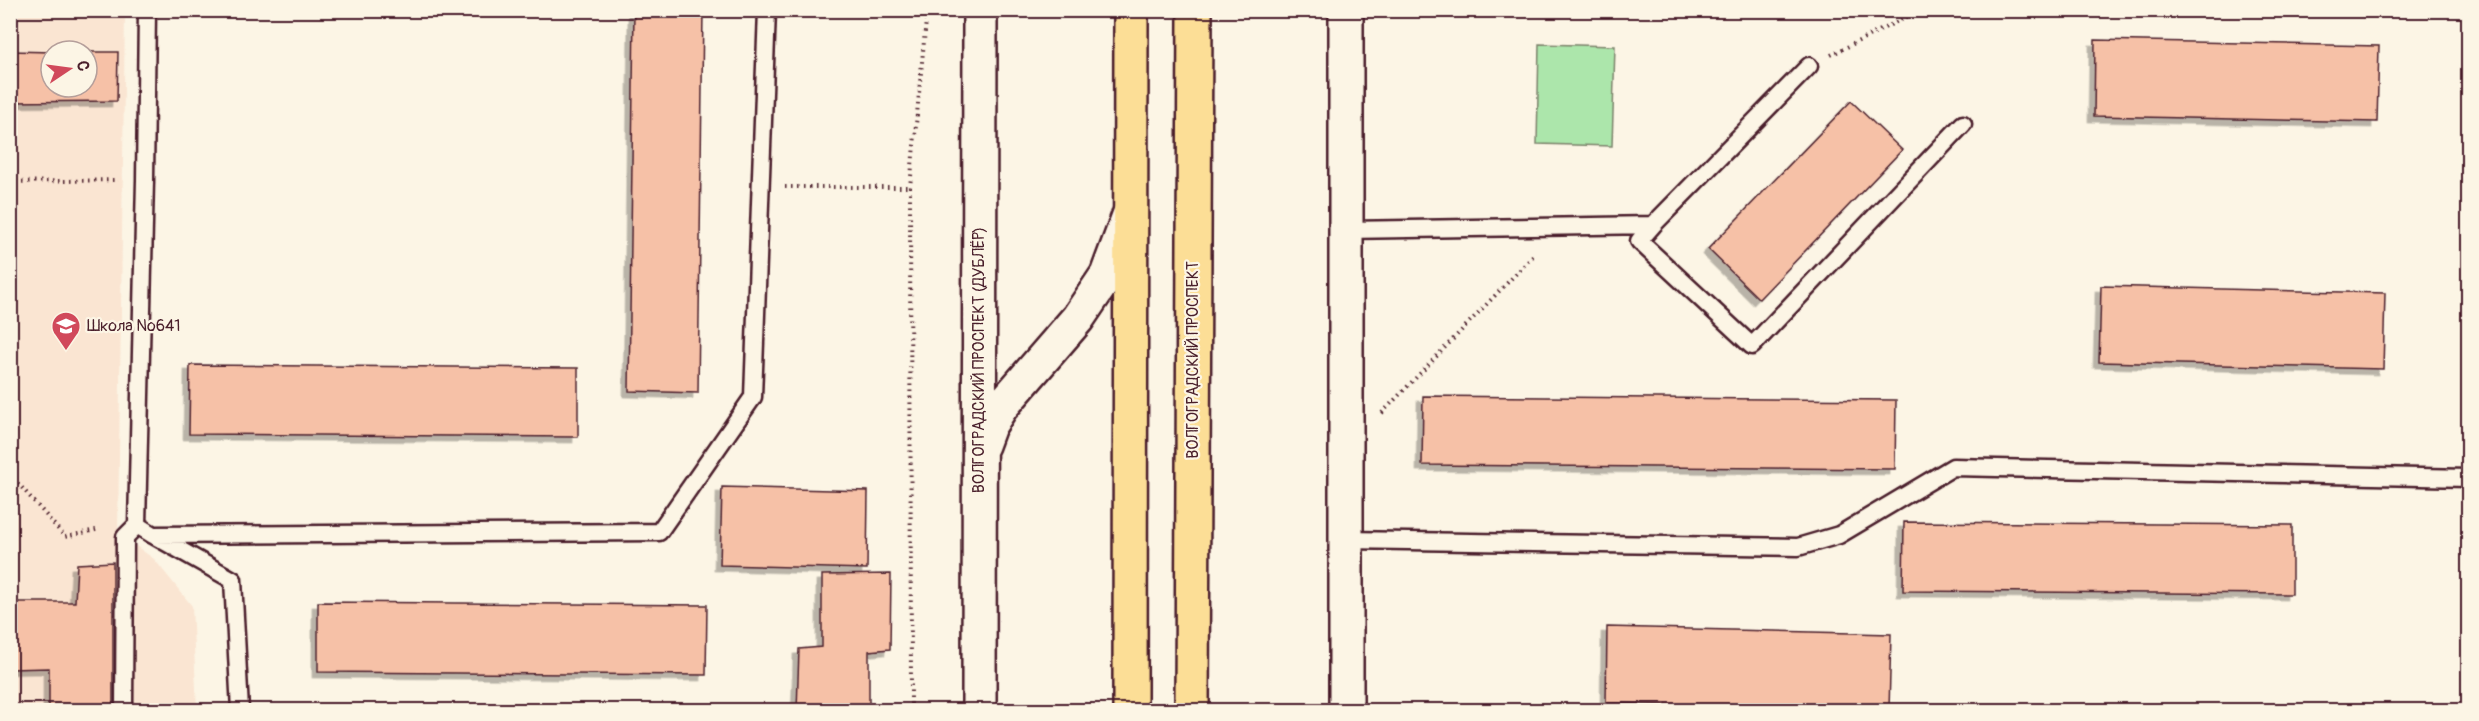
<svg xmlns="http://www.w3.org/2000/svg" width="2479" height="721" font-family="Pangolin,sans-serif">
<defs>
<filter id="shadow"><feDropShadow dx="-5.5" dy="5.5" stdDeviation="0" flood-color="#0004"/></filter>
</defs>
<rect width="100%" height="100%" fill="#fcf5e5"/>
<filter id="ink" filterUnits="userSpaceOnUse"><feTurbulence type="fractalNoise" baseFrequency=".0167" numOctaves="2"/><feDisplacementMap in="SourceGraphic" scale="12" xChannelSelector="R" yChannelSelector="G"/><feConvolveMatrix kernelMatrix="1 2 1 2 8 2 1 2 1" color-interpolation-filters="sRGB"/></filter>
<g filter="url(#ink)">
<path fill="#fae5d2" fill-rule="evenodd" d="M10,11h115l-7,522 36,26 38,47 5,104h-186zM51,51h36v36h-36z"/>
<path fill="#ace6ab" stroke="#7b826b" stroke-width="1.5" d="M1539,44l76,2 -3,100 -75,-2z"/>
<path fill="#f6c1a7" stroke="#4a1f2b" stroke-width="1.5" filter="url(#shadow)" d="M634,10h69l-5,383 -69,-2z
M2095,40l284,6 -2,76 -283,-6z
M10,51l41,1v35h36v-35h31l-1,49 -107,1z
M1851,101l51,49 -143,149 -51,-50z
M2101,286l284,7 -2,76 -284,-7z
M190,365l388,3v69l-389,-3z
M1423,396l473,4 -1,69 -473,-4z
M722,487l146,4 -1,78 -147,-4z
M1904,522l388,3v69l-389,-3z
M113,562v148h-64v-42l-39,1v-67h65l2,-38z
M891,574l-1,75 -21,2v59h-72l2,-61 23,-2v-72z
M318,602l389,3 -1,70 -388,-3z
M1607,627l284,7 -2,76 -283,-7z"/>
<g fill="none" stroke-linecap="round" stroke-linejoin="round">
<g stroke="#4a1f2b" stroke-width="21">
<path id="lane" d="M1653,225l-14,16 113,105 211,-222
M1346,230l307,-5 156,-159
M137,525l16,10 506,-3 94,-135 14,-387
M155,536l78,44 7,130
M1346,540l452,7 41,-12 114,-68 515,11
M124,710l1,-173 12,-12 8,-345 2,-170"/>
</g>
<g stroke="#4a1f2b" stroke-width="38">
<path id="secondary" d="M982,445l7,-19 12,-19 77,-89 29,-43 23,-62
M979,710l1,-700
M1346,710v-700"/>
</g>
<g stroke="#4a1f2b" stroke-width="38">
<path id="primary" d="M1130,710l1,-700
M1192,710l3,-700"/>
</g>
<path stroke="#4a1f2b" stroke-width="4" stroke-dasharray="1.5 4.5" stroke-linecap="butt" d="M1831,55l89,-45
M10,182l108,-2
M785,187h125
M1382,413l153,-159
M10,474l55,63 35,-8
M911,710l-1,-523 17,-177"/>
<use href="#lane" stroke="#fcf5e5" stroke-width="16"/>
<use href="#secondary" stroke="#fcf5e5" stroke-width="33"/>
<use href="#primary" stroke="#fcde96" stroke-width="33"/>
</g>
</g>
<defs>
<g id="school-pin" transform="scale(1.5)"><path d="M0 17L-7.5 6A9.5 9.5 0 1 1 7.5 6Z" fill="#d1495b" stroke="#fcf5e5"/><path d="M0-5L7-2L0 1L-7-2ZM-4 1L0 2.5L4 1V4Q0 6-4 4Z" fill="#fff"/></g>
</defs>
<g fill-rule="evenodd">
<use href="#school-pin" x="66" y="326"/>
</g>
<g text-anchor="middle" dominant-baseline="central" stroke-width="4.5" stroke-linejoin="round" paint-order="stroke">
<g font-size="16" fill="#4a1f2b" stroke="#fcf5e5" text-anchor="start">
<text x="87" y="326">Школа №641</text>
</g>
<g font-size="16" fill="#4a1f2b" stroke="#fcf5e5">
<text transform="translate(979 360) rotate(-90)">ВОЛГОГРАДСКИЙ ПРОСПЕКТ (ДУБЛЁР)</text>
<text transform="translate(1193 360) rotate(-90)">ВОЛГОГРАДСКИЙ ПРОСПЕКТ</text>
</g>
</g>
<rect width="2479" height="721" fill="none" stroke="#fcf5e5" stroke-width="36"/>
<rect x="18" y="18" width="2443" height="685" fill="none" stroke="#4a1f2b" stroke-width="2" filter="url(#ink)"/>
<g transform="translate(69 69) rotate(77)"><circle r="28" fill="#fcf5e5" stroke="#b59f9b" stroke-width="1.5"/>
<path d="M0-4.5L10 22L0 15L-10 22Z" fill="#d1495b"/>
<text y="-9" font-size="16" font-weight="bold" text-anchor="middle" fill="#4a1f2b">С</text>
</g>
</svg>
